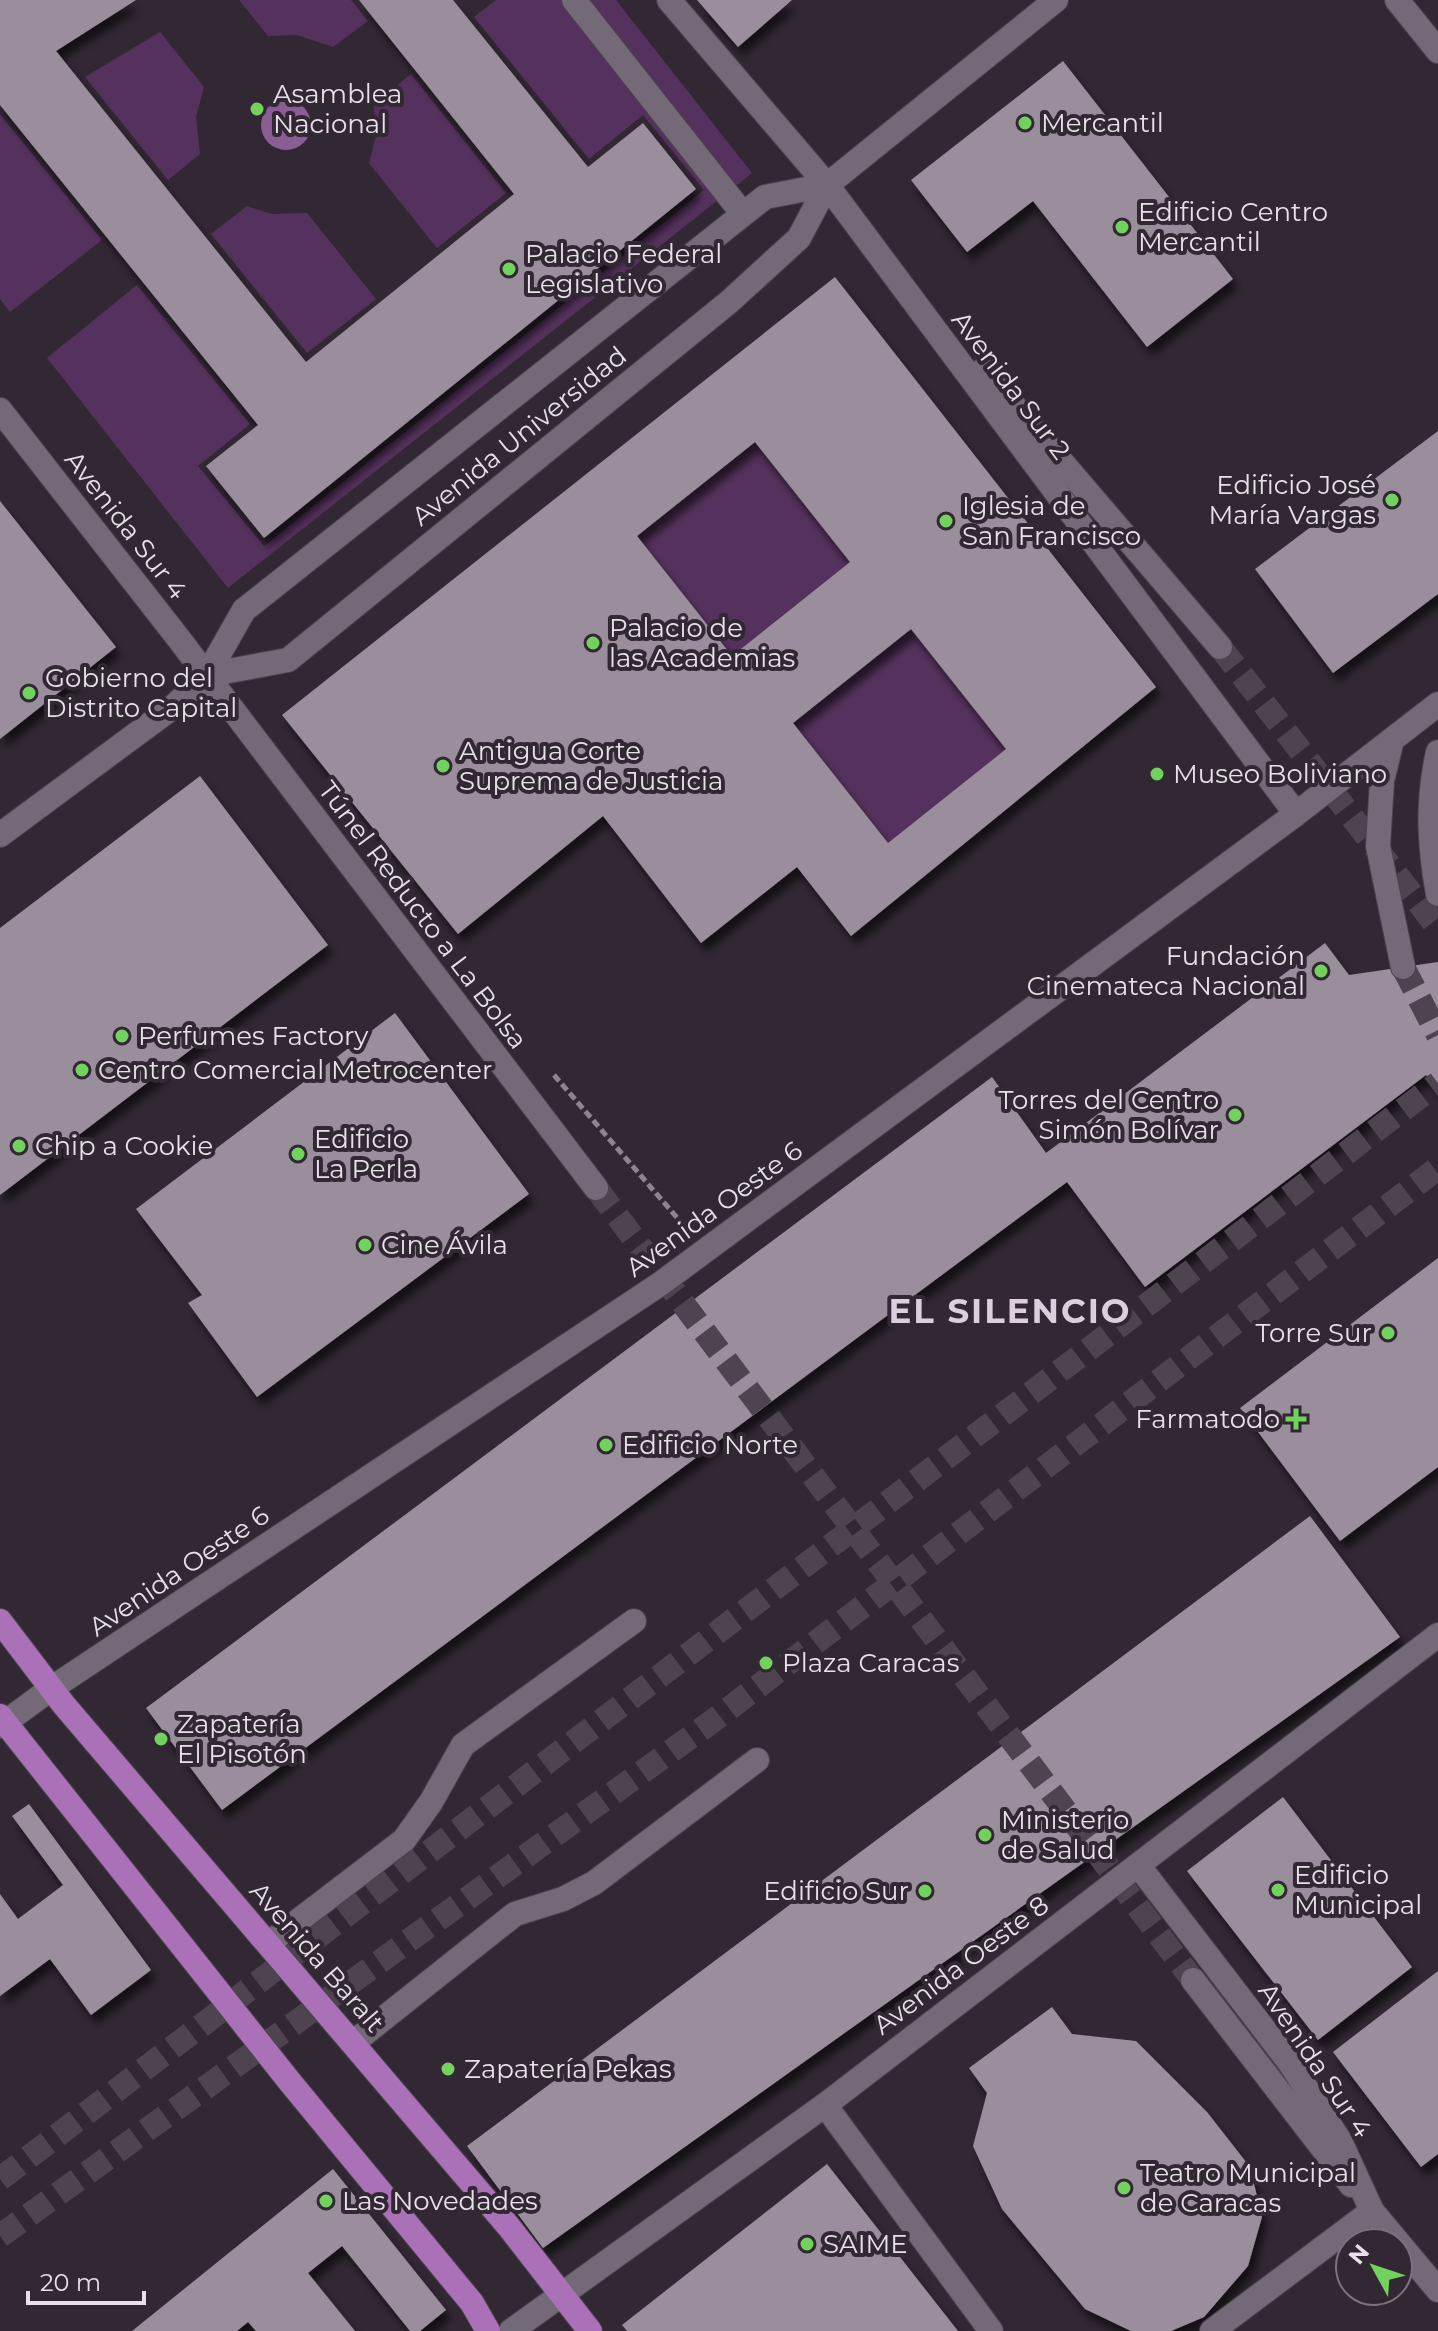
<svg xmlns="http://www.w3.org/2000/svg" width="1438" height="2331" font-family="Montserrat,sans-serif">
<defs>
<filter id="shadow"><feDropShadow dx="5" dy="9" stdDeviation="4" flood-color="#0009"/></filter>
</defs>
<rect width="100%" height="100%" fill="#322834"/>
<path fill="#55325d" d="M239,0h112l17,21 -35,26 -36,-12 -29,1z
M496,0h120l136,173 -524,415 -181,-230 90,-73 113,139 -52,42 66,80 440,-356 -61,-75 -54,44 -115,-142z
M160,32l44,55 -8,30 4,37 -32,26 -83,-103z
M411,74l95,119 -69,55 -68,-85 7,-27 -2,-32z
M0,114l102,126 -92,72 -10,-13z
M247,206l25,8 35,-1 69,86 -69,54 -96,-119z
M755,442l95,120 -118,94 -95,-120z
M911,629l95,120 -118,94 -95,-120z"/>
<path fill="#8a5e94" d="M261 125a25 25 0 1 1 50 0a25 25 0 1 1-50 0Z"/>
<path fill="#9a8e9c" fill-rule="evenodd" filter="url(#shadow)" d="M0,0h136l-80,51 250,311 208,-168 -155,-194h94l135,167 55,-44 53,66 -432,349 -58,-72 52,-41 -258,-320z
M697,0h95l-54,47z
M1063,61l170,218 -86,68 -114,-146 -66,51 -56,-72z
M835,277l321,410 -305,249 -54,-69 -96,76 -98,-127 -145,118 -176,-219zM755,442l95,120 -118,94 -95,-120zM911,629l95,120 -118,94 -95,-120z
M1438,431v163l-105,79 -78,-104z
M0,501l116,146 -116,92z
M200,776l128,169 -328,250v-267z
M1325,943l24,32 89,-13v129l-12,-16 -281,212 -78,-105 -845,628 -76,-102 846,-631 54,76z
M395,1013l134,181 -272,203 -69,-94 14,-8 -66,-86z
M1438,1258v209l-98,74 -100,-133z
M1310,1516l90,121 -857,611 -76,-102z
M1283,1797l129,170 -94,73 -131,-169z
M29,1804l122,166 -60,45 -41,-56 -50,37v-102l18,25 45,-34 -51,-69z
M1438,1971v183l-17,13 -88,-115z
M1052,2007l20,27 64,7 71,71 43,55 12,50 -14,49 -44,51 -33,14h-40l-46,-22 -83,-100 -29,-63 14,-53 -18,-25z
M827,2164l131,167h-331l-5,-6z
M333,2169l113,141 -26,21h-10l-68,-85 -34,27 47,58h-99l-8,-9 -11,9h-105z"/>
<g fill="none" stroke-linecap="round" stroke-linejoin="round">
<path stroke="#4d444f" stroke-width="24" stroke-dasharray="24 12" stroke-linecap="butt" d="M1220,647l218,281
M1403,967l35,68
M596,1188l597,792"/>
<path stroke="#4d444f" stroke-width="24" stroke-dasharray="24 12" stroke-linecap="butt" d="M0,2179l1438,-1096
M0,2236l710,-513 728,-555"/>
<g stroke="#4b434d" stroke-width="26">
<path id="minor" d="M574,0l169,214
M669,0l158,185 469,629
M1397,0l41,51
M983,370l237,277
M0,410l179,229 417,549
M207,675l81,-15 441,-358 70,-64 28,-53 229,-185
M1392,740l-10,41 -4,65 25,121
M1438,752c-11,50 -9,92 0,142
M0,835l173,-128 34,-32 37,-65 521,-413 62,-12
M0,1726l52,-38 608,-404 636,-470 142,-110
M1138,1865l152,198 50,78 32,70 66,79
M269,1943l135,-103 27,-38 32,-57 171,-124
M1193,1980l158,205
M354,2042l161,-128 48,-15 31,-16 163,-123
M825,2105l166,226
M511,2331l314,-226 613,-470
M1212,2331l160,-120"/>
</g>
<g stroke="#4b434d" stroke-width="26">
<path id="major" d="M0,1621l64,84 445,522 81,104
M0,1716l290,366 182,221 16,28"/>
</g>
<path stroke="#8c848e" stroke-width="5" stroke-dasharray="8 4" stroke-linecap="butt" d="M554,1075l132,153"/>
<use href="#minor" stroke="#746976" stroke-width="24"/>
<use href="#major" stroke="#ab71b8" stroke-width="24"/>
</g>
<g fill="#72d25d" stroke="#322834" stroke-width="3">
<circle cx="257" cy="109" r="8"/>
<circle cx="1025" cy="123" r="8"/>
<circle cx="1122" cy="227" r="8"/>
<circle cx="509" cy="269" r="8"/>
<circle cx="1392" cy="500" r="8"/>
<circle cx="946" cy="521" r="8"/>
<circle cx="593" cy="643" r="8"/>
<circle cx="29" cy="693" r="8"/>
<circle cx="443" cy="766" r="8"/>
<circle cx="1157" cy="774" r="8"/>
<circle cx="1321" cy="971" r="8"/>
<circle cx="122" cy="1036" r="8"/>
<circle cx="82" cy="1070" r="8"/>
<circle cx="1235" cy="1115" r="8"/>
<circle cx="19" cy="1146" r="8"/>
<circle cx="298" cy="1154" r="8"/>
<circle cx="365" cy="1245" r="8"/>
<circle cx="1388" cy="1333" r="8"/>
<path d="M1292 1407h8v8h8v8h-8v8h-8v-8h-8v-8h8z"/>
<circle cx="606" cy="1445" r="8"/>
<circle cx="766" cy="1663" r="8"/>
<circle cx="161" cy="1739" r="8"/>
<circle cx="985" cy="1835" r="8"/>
<circle cx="1278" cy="1890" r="8"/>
<circle cx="925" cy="1891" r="8"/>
<circle cx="448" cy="2069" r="8"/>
<circle cx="1124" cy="2188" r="8"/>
<circle cx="326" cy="2201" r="8"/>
<circle cx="807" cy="2244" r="8"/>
</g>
<g text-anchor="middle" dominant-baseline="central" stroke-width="8" stroke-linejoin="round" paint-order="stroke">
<g font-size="26" fill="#e6e0e7" stroke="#322834" text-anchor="start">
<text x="273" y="94">Asamblea<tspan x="273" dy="30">Nacional</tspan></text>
<text x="1041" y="123">Mercantil</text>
<text x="1138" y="212">Edificio Centro<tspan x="1138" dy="30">Mercantil</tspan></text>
<text x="525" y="254">Palacio Federal<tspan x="525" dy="30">Legislativo</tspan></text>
<text x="1376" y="485" text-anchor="end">Edificio José<tspan x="1376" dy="30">María Vargas</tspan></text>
<text x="962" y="506">Iglesia de<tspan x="962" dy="30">San Francisco</tspan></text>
<text x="609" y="628">Palacio de<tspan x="609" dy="30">las Academias</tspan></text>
<text x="45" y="678">Gobierno del<tspan x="45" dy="30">Distrito Capital</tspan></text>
<text x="459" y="751">Antigua Corte<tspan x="459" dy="30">Suprema de Justicia</tspan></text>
<text x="1173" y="774">Museo Boliviano</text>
<text x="1305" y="956" text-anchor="end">Fundación<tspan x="1305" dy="30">Cinemateca Nacional</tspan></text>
<text x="138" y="1036">Perfumes Factory</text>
<text x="98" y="1070">Centro Comercial Metrocenter</text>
<text x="1219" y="1100" text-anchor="end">Torres del Centro<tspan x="1219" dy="30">Simón Bolívar</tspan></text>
<text x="314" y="1139">Edificio<tspan x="314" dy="30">La Perla</tspan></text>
<text x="35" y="1146">Chip a Cookie</text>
<text x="381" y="1245">Cine Ávila</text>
<text x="1372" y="1333" text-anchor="end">Torre Sur</text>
<text x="1280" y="1419" text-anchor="end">Farmatodo</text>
<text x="622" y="1445">Edificio Norte</text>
<text x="782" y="1663">Plaza Caracas</text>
<text x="177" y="1724">Zapatería<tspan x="177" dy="30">El Pisotón</tspan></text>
<text x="1001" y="1820">Ministerio<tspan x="1001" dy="30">de Salud</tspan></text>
<text x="1294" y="1875">Edificio<tspan x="1294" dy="30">Municipal</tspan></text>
<text x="909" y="1891" text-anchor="end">Edificio Sur</text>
<text x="464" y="2069">Zapatería Pekas</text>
<text x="1140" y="2173">Teatro Municipal<tspan x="1140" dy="30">de Caracas</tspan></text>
<text x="342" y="2201">Las Novedades</text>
<text x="823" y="2244">SAIME</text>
</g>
<g font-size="26" fill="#e6e0e7" stroke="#322834">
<text transform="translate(1011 385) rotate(53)">Avenida Sur 2</text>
<text transform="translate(519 436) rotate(-39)">Avenida Universidad</text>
<text transform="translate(126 525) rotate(52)">Avenida Sur 4</text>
<text transform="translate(423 915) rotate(53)">Túnel Reducto a La Bolsa</text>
<text transform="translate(714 1209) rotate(-36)">Avenida Oeste 6</text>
<text transform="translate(179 1571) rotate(-34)">Avenida Oeste 6</text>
<text transform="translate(317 1957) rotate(49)">Avenida Baralt</text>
<text transform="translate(961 1965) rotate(-37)">Avenida Oeste 8</text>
<text transform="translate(1315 2060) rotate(56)">Avenida Sur 4</text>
</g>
<g font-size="34" font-weight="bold" letter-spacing="2" fill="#dbcedd" stroke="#322834">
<text x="1010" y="1311">EL SILENCIO</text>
</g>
</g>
<g transform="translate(1374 2267) rotate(310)"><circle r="38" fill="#322834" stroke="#7a727c" stroke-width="2"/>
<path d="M0-6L14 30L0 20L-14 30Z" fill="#72d25d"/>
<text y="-12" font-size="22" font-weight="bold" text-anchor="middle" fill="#e6e0e7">N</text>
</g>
<path d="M28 2291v12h116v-12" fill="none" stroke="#e6e0e7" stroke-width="4"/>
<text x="40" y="2291" font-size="24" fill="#e6e0e7" stroke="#322834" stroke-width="6" paint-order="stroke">20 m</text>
</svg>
